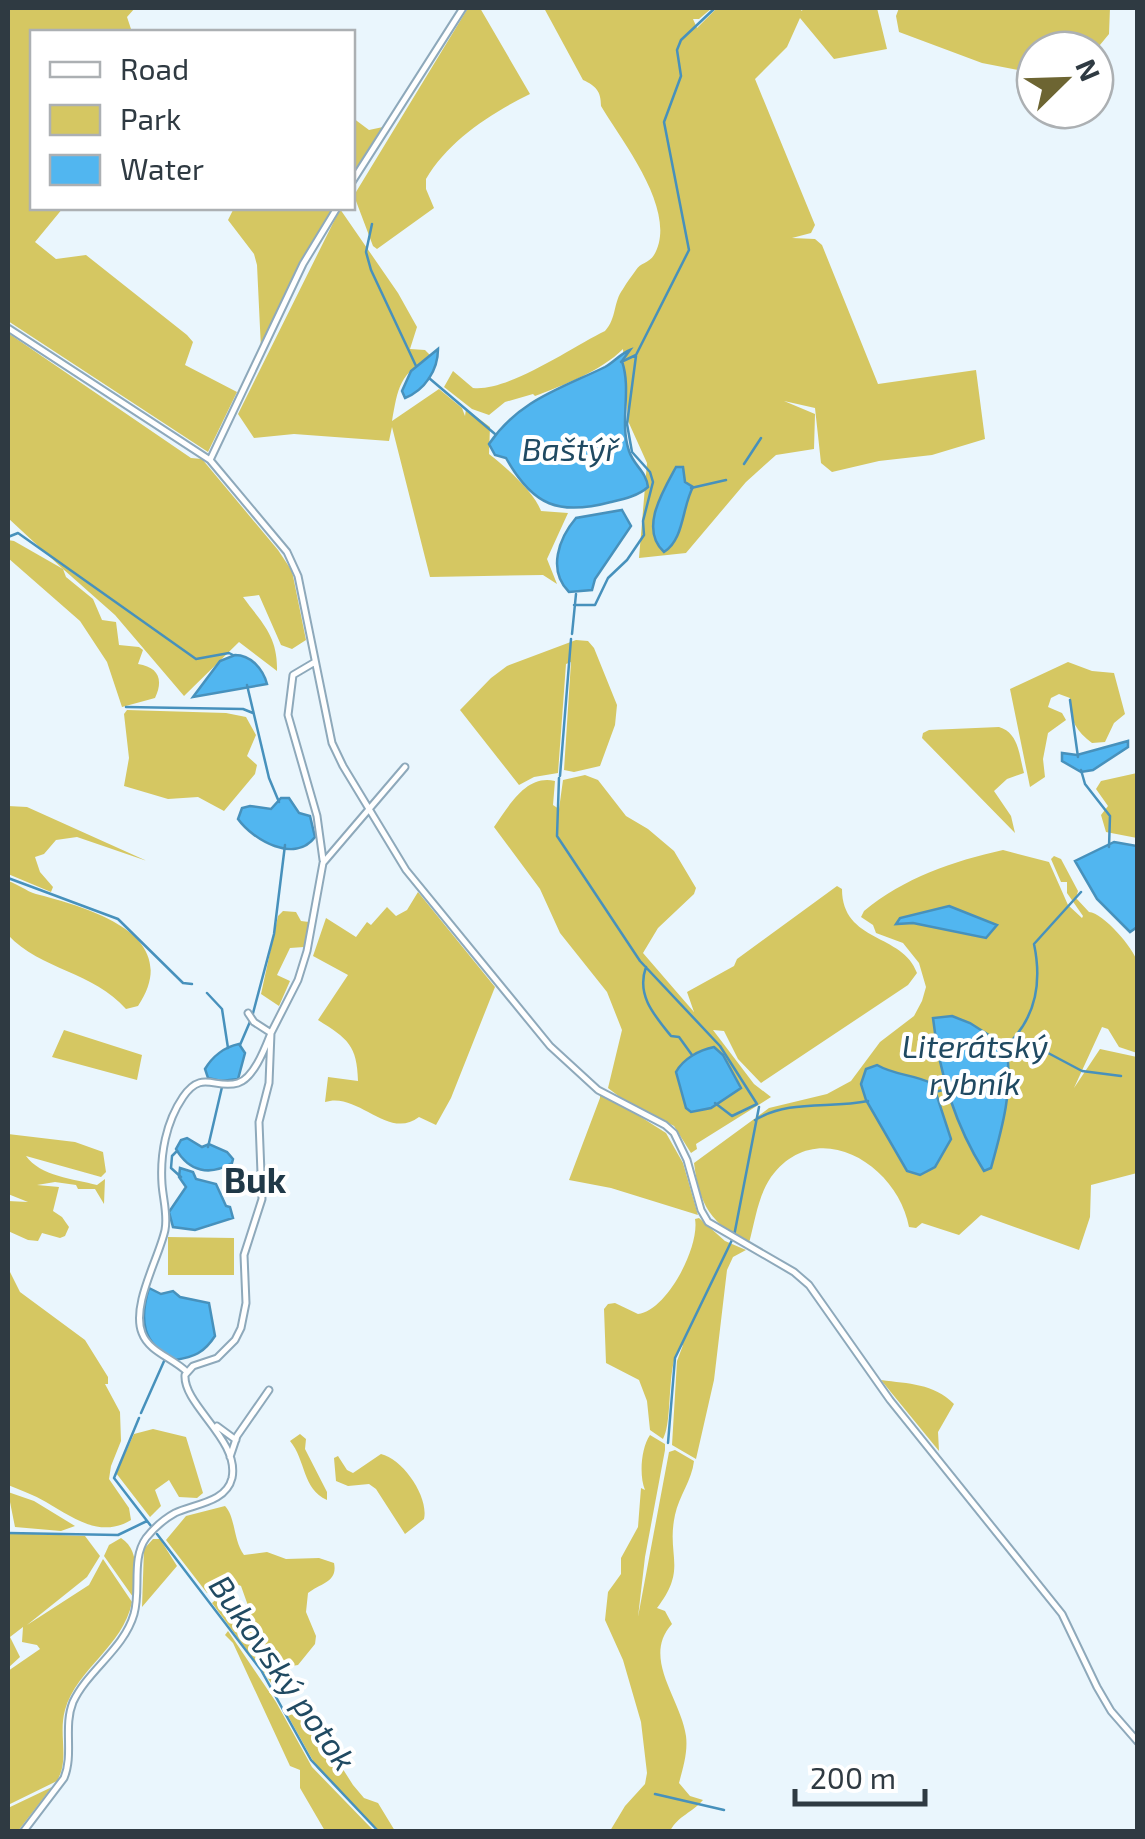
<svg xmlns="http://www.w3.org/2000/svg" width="1145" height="1839" font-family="'Exo 2',sans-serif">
<rect width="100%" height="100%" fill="#eaf6fd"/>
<path fill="#d5c762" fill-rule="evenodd" d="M8,8h127l-8,9 5,15h-14v-3l-4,3h-82v176h31l-28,34 21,17 30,-4 101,80 6,7 -8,23 52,27 -29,60 -200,-131z
M468,8h12l50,86c-39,19 -82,47 -104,85v10l8,19 -57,41 -4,-3 -17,-45v-9z
M544,8h168l-13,11h-6l4,9 20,-20h85l-1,3 5,-3h71l10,41 -53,10 -34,-41 -13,29 -32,32 60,146 -4,8 -19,5 23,1 7,6 56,139 98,-14 9,69 -53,16 -53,6 -47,11 -11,-9 -6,-55 -31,-7 31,13 -1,35 -38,6 -30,27 -60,71 -47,5 8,-95 -19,-42 -5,-72c-22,22 -59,36 -88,47l-2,-2 -28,8 -16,13 -17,-6 -28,-22 9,-16 20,17c35,4 99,-41 132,-57 12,-13 8,-29 18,-42 4,-7 8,-12 13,-19 4,-7 13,-7 18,-15 25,-43 -31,-112 -53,-149 0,-15 -5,-20 -18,-26z
M899,8h211l-1,26 -14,17 -19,-1 -23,-9 -5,9h-13l-2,23 -51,-10 -83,-31 -3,-16z
M353,118l16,12 14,-3 -30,51z
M234,208h101l-74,141 -4,-84 -3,-11 -26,-34z
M340,209l58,84 19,34 -7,22 15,1 7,7c-33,16 -34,31 -40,64l47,-32 23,19 3,8 1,-7 24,18 -1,27c17,13 46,39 52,57l27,2 -21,46 10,25 -14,-9 -113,2 -38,-150 -3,14 -95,-7 -40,4 -16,-24z
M8,333l183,125 11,1 76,91 14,21 14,69 -14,9 -11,-4 -22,-50 -16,2c19,26 35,39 34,74l-38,-29 -55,54 -69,-81 -52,-46 3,8 27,22 9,21 14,2 3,23 20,2 4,3 -5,14c20,3 26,15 17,34l-33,9 -15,-45 -27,-41 -72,-63v-18l6,1 49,28 -55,-51z
M576,640l12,1 6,7 23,57 -2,20 -15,41 -26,6 -10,-2 7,-108 -5,2 -8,109 -24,4 -15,8 -59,-75 31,-32 16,-12z
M1068,662l24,9 22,2 11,41 -11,9 -9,19 -13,1c-16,-12 -23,-24 -22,-45l-11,-4 -8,4 -3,9 14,6 4,7 -18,13 -5,26 2,18 -15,10 -20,-98z
M127,710l99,3 20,4 10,18 -9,21 10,9 -2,9 -31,37 -26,-14 -30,2 -44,-13 5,-28 -5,-44z
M999,727c20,6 20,28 25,46l-17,6 -13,12 17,25 4,17 -93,-95 1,-5 6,-3z
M1137,773v65l-31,-6 -5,-17 7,-9 -12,-17 5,-8z
M585,775l13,5 28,36 22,13 26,22 22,37 -2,6 -36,34 -15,25 51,59 -7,-20 47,-26 3,-7 100,-73 5,3c0,54 61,44 75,84l-9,12 -147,98 -23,-24 -14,-28 -11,-1 41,54 17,13 -75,47 1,5 -6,4 -17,-27 -49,-25 -17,-13 14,-58 -15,-38 -47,-59 -20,-44 -46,-62c15,-21 32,-53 61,-46l-2,24 6,4 4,-29zM699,1051l41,37 -29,20 -26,-47z
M8,806l19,1 120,54 -70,-24 -21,3 -12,14 -9,3 5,15 13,15 -2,5 -43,-18z
M1003,850l46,12 19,43 14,13 1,-2 -16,-23v-11h-6l-10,-23 3,-3 7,3 17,32 -2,7 13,14c14,1 45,36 48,50 5,22 0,66 0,91l-18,-6 -11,-18 -6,-2 -28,61 26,-39 37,8v116l-46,12 -1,32 -11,33 -98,-35 -22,20 -37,-12 -6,5 -7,-1c-11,-62 -92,-113 -138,-50 -13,19 -16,44 -22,66 -37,-18 -50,-38 -55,-80l75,-55 58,-14 24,-13 29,-39 34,-26 8,-15 4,-14 -7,-24 -16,-20 -27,-10 -3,-8 -12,-8 3,-6c40,-33 89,-50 139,-61z
M8,881c10,3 18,10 28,13 50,13 150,40 102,112l-12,3c-32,-37 -85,-39 -118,-74z
M418,892l77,95 -44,111 -15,27 -17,-8c-31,24 -61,-26 -94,-15l3,-25 30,4c-1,-36 -10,-42 -40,-61l30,-45 -35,-19 13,-38 30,19 11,-15 4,3 16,-18 9,9 11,-6z
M283,911l13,1 5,9 8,1 -5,25 -14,1 -13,27 13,6 -11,25 -18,-12 17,-78z
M64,1030l78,25 -5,25 -85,-23z
M600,1091l66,42 17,30 15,52 -87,-27 -42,-8 31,-82z
M8,1134l67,8 28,10 3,20 -5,5 -75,-21c14,20 48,23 71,29l8,-6 -1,25 -9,-15h-17l-2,-4 -21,-3 -18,3 22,2 -6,24 9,6 7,10 -4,9 -5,2 -18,-5 -4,8 -10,-1 -20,-9v-30l20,1 -20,-8z
M699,1218l26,23 21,9 -13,7 -6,13 -13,110 -18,79 -24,-14 5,-84 6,-16c-18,11 -9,76 -20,94l-13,-9 -3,-29 -8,-21 -33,-17 -2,-54 4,-5 7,-1 23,11c29,-3 62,-68 57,-95z
M168,1237l66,1v37h-66z
M8,1268l12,24 65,48 23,37v7h-3l15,28 1,29 -10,25 -2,13 20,29 2,12c-31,19 -59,-3 -85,-18 -12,-7 -26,-12 -38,-17z
M881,1380c28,4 52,3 73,24l-16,28 1,19z
M153,1429l33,8 17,56 -6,5 -18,-1 -10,-17 -14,10 6,16 -11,11 -34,-44 18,-39z
M300,1434l6,5 -1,10 22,43v8c-25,-11 -21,-40 -37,-59z
M650,1435l15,9v6l-20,107 -7,60 31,-165 6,-2 19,11c-2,19 -15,35 -19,54 -9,41 13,53 -18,93l8,3 7,13c-31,34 9,75 14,112 2,16 -3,32 -7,47l11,13 13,4c-11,13 -24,15 -33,31h-60l15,-25 20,-22 2,-11 -6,-51 -18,-62 -18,-40 3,-28 13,-18v-16l17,-31 3,-39 4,2c-6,-14 -4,-42 5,-55z
M381,1454c22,5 48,43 43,65l-19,15 -29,-45 -7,-5 -21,2 -12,-5 -2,-23 4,-2 9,14 6,3z
M8,1492l26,9 41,25 -14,5 -46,-4z
M225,1506c11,12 8,34 19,49l23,-3 19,7 33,-1 15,5c4,19 -13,20 -26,30l-2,19 10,24 -1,8 -17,21 -6,1 -12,-7 13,18 -13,18 -68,-92 13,-12 -2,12 25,26 -3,-14 11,13 -15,-42 -7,-3 -11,4 -6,7 -10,-1 -41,-53 20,-24z
M8,1533l77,3 15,20 -13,21 -60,48 62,-40 14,-26 29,43c-9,45 -55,66 -67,108 -7,25 5,49 -8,71l-49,24v-134l32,-22 -3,-4 -15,-3 1,-15 -13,10 10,20 -12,11z
M121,1538c20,13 14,39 12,59l-29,-41 5,-11z
M153,1539h7l17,27 -35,41 2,-58z
M228,1631l48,71 36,65 62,64h-49l-25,-43v-18l-10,-4 -57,-123 -8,-8z
M295,1704l13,26 31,33 14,22 11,13 14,5 17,28h-16l-62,-63 -29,-52 -1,-7z
M52,1787l-34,44h-10v-23z"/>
<path fill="#51b6f0" stroke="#4791bc" stroke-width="2.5" d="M438,349c0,21 -13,41 -33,49l-3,-7 9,-20z
M630,350l-8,11c10,31 -3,60 7,90 5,15 17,20 19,36 -10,9 -24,12 -37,15 -52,14 -78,4 -105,-44l-11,-3 -6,-11c30,-44 71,-55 116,-77 9,-5 15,-13 25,-17z
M676,467h7l2,15 8,5c-11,20 -9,53 -29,65 -25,-23 -1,-61 12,-85z
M622,510l9,16 -36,53 -3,11 -23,2c-22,-22 -10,-54 7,-74z
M235,655c16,0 28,14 32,29l-74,13 27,-36z
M1128,741v6l-35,23 -12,2 -19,-11v-8l15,2z
M281,798h8l10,15 11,3 5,21c-20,27 -62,3 -77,-18l4,-11 8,-2 21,3z
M1114,842l23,4v81l-7,5 -33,-33 -22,-38z
M949,906l48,19 -11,13 -73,-15 -17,1 4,-6z
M952,1016l18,7 36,23c8,41 -4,83 -15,122l-7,3c-29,-46 -45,-99 -51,-153z
M239,1044l6,9 -7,26 -17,2 -13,-3 -3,-9c7,-12 19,-22 34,-25z
M714,1047l9,8 18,33 -30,20 -20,4 -5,-4 -10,-36c7,-13 23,-22 38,-25z
M877,1065c19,11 37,9 56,19l18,55 -16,28 -15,8 -13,-4 -41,-71 -5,-16 5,-15z
M187,1138l15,9 7,-3 18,8 6,7 -1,4c-22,13 -43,9 -56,-14l5,-9z
M180,1168l13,4 3,7 20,5 10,22 4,1 3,11 -38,12 -22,-3 -4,-15 17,-25 -7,-10z
M149,1288l12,6 12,-3 7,6 29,6 6,33c-11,17 -21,21 -40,24 -33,-16 -36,-40 -26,-72z"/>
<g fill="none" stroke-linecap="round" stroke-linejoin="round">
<path stroke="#4791bc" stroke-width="2.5" d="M372,224l-6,28 5,18 45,96
M621,362l15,-7 53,-105 -25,-128 17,-46 -4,-26 4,-10 34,-32
M429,378l66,56
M744,464l17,-26
M691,488l35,-8
M8,537l10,-4 178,126 33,-6 4,2
M574,605h21l13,-27 19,-18 17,-25 -1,-14 10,-39 -3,-10 -18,-20 -5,-28 9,-68
M572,634l4,-40
M247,685l22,93 10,24
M1070,700l8,57
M126,707l117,2 10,4
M1081,770l4,14 25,32 -1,31
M560,776l11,-137
M559,778l-2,58 83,125 80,85 37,58 -25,12 -17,-13
M8,878l110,41 65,64 9,1
M646,967c-10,28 8,48 25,69l8,1 13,18
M207,993l15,16 6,39
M1018,1037l64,34 39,5
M240,1045l12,-28 22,-83 11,-89
M1005,1047c31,-28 37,-65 29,-103l47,-52
M935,1092l16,-4
M755,1120c35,-21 75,-11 113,-19
M208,1147l14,-60
M177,1151l-5,5 -1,12 10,9
M734,1236l25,-129
M141,1413l24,-54
M139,1418l-25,60 37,48
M668,1443l7,-85 57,-118
M8,1533l110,2 29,-14
M157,1534l104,136 50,90 68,72
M655,1794l69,16"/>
<g stroke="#8ea9bb" stroke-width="9">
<path id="minor" d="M352,182l111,-174
M8,328l202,132 77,92 11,24 34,167 11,23 63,104 144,176 48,44 67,35 9,8 13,27 14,50 7,12 86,50 15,13 81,115 172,214 35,73 14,24 27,31
M210,460l93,-196 34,-56
M315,662l-22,13 -5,40 29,101 6,44
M187,1372c-14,-14 -38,-20 -45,-39 -11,-28 17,-75 23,-103 3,-15 -2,-31 -3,-46 -2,-30 4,-62 21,-87 19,-28 32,-7 55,-14 16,-5 27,-35 33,-50l-17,-11 -6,-9
M217,1426l19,14
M230,1457l7,-21 32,-46
M23,1832l41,-54c10,-24 -1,-51 9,-76 15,-32 51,-53 61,-88 7,-24 -3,-55 12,-76 8,-10 18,-19 29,-25 18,-9 51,-10 57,-35 8,-38 -49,-73 -47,-103l8,-9 24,-8 18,-18 6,-12 5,-25 -2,-48 18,-56 -3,-77 10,-39 2,-50 27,-53 9,-29 16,-88 82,-96"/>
</g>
<use href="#minor" stroke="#fff" stroke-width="5"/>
</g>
<g text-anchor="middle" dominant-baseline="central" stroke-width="8" stroke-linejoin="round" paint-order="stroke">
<g font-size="32" font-style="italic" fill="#204a62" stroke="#fff">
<text x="570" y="448">Baštýř</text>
<text x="975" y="1045">Literátský<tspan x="975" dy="37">rybník</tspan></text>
<text transform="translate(284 1672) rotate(55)">Bukovský potok</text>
</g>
<g font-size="35" font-weight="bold" fill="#203847" stroke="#fff">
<text x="255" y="1179">Buk</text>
</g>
</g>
<rect width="1145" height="1839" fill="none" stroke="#2f3a42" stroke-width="20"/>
<rect x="30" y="30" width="325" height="180" fill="#ffffff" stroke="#acb0b3" stroke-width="2.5"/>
<rect x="50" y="62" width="50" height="15" fill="#ffffff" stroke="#acb0b3" stroke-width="2.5"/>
<text x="120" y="80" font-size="30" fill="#2f3a42">Road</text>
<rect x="50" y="105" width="50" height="30" fill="#d5c762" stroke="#acb0b3" stroke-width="2.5"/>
<text x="120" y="130" font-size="30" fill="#2f3a42">Park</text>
<rect x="50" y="155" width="50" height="30" fill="#51b6f0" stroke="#acb0b3" stroke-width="2.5"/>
<text x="120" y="180" font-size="30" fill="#2f3a42">Water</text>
<g transform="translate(1065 80) rotate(67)"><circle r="48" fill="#ffffff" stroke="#acb0b3" stroke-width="2.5"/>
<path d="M0-8L18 38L0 25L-18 38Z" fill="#6d6532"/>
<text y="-15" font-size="28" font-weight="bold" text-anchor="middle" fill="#2f3a42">N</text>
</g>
<path d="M795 1789v15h130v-15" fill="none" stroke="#2f3a42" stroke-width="5"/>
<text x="810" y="1789" font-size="30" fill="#2f3a42" stroke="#ffffff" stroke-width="8" paint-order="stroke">200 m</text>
</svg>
